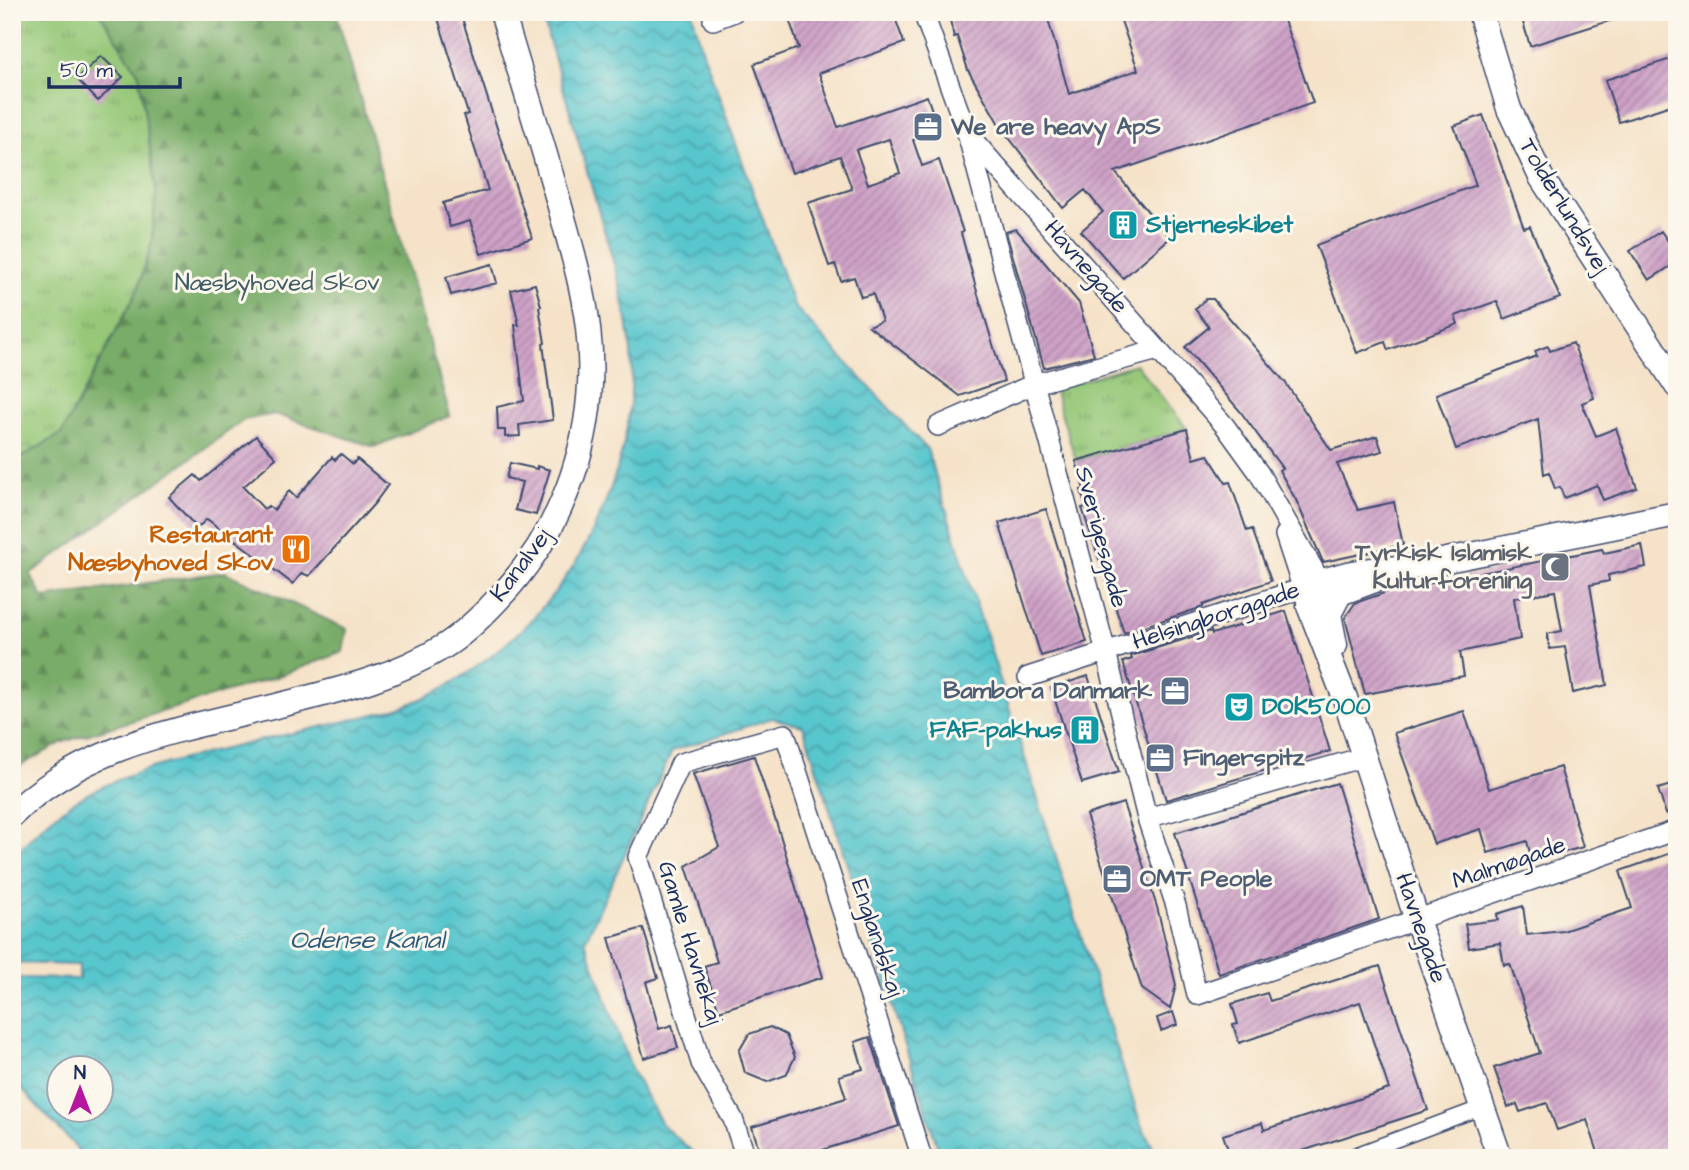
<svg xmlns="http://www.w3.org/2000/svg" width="1689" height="1170" font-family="'Architects Daughter',sans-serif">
<defs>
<pattern id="grass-tufts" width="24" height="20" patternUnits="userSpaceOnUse" patternTransform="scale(1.75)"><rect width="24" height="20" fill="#96c878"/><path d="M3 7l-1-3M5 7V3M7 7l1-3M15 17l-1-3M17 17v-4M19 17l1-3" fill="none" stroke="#7aa366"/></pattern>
<pattern id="forest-firs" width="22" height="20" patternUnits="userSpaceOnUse" patternTransform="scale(1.75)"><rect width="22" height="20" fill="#78ac68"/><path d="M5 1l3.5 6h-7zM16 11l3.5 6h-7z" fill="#628c59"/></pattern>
<pattern id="water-waves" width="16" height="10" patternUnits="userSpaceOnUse" patternTransform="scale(1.75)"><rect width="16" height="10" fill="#59c6cd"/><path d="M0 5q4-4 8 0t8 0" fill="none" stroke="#49a1aa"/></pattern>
<pattern id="building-hatch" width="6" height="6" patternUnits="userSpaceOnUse" patternTransform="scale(1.75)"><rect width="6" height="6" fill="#cfa2c7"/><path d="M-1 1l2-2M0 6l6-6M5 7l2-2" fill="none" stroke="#a784a5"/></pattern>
</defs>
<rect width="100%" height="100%" fill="#fbf7ec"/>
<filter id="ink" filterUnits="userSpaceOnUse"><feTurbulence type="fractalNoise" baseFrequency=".0143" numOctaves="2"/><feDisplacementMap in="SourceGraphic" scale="14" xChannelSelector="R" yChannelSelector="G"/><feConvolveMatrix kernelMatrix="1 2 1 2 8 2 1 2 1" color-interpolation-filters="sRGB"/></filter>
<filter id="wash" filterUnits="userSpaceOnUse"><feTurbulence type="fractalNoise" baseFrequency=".00686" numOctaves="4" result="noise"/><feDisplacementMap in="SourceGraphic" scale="28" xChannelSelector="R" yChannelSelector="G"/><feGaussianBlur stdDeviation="1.57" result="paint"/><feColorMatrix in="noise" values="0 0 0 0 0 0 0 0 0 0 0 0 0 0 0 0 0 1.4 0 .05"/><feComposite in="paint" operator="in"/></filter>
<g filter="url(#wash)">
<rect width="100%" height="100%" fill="#f5e2c8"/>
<path fill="url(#grass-tufts)" stroke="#587c6b" stroke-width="2" d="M12,12h87l40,62 17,116 -4,51 -14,48 -76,145 -40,23 -10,-4z
M1136,364l51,65 -111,32 -22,-72z"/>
<path fill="url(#forest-firs)" stroke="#4a6e63" stroke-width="2" d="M99,12h237l114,404 -76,31 -99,-33 -31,6 -214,154 13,24 182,-26 122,57 -4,23 -67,25 -213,65 -45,25 -6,13v-327l10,4 40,-24 76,-144 14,-48 4,-51 -17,-116z"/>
<path fill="url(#water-waves)" stroke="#3a7a96" stroke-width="2" fill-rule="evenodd" d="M541,12h151l10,37 92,257 133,143 214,676 18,33h-218l-138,-432 -31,-8 -100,33 -87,190 47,130 31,55 37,32 -623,-1v-9l-65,-69v-101l67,1v-14l-67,-2v-107c19,-18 38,-39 60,-53 48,-30 103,-42 157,-55 54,-13 108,-24 162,-38 57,-16 118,-62 155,-107 56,-66 91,-164 85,-251 -4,-52 -21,-101 -35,-150 -18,-63 -37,-127 -55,-190zM60,1068h42v42h-42z"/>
<g id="blocks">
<path fill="url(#building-hatch)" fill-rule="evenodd" d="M436,12h24l72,226 -51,16 -11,-33 -20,6 -7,-24 45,-13 -24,-75 4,-1z
M807,12h86l11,31 -85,30 19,54 89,-31 12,35 -26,9 9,26 17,-6 24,72 -2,1 15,55 28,93 -44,15 -91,-70 13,-5 -9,-27 -12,3 -7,-20 -13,4 -6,-17 -6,2 -21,-63 44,-14 -12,-33 -48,17 -38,-109 45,-16 -10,-29zM889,139l11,34 -32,11 -12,-34z
M948,12h98l23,82 69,-24 -20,-58h163l32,91 -198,69 55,66 -47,40 -42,-47 22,-19 -18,-22 -22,18 -63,-82 -32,-56 -11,-34 -3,1z
M1520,12h108v3l-98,31z
M101,56l22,21 -25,24 -21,-22z
M1677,57v46l-58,19 -14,-42z
M1483,115l41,113 6,-2 30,72 -56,21 -7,-18 -42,15 3,8 -70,26 -3,-8 -28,11 -41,-108 160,-60 -22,-59z
M1016,229l63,74 15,52 -50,13 -38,-136z
M1661,231l16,23v8l-28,18 -19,-29z
M492,264l5,19 -46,12 -5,-18z
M535,284l6,22 -2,1 6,36 -2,1 10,76 -34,5 1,11 -15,1v-7h-7l-1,-23 27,-6 -9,-76h4l-8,-35z
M1206,299h7l72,83 46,68 46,-14 5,15 -45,13 21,46 36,-8 9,43 -80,17 -27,-62 -17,-30 3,-2 -42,-57 -55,-64 24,-20 -14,-18z
M1573,343l21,55 -12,5 14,33 20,-8 21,60 -34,12 -6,-15 -33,13 -4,-11 -5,2 -6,-17 -5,2 -6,-55 -82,30 -20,-55 101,-38 -2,-5 13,-5 2,5z
M1187,429l7,30 14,-4 18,28 4,-1 17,49 5,-2 19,52 -68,24v2l-79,26 -42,-125 4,-1 -5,-17h3l-8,-29z
M256,436l20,22 -33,29 21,22 4,-3 6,4 15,-19 7,7 36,-41 3,3 6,-6 12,10 4,-5 31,26 -14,19 -65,72 -7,-3 -9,11 -86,-65 -10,9 -28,-31 26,-22 6,6z
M510,463l27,6v-3l13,4 -14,45 -21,-5 7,-28 -16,-4z
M1046,509l41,133 -46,14 -42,-133z
M1642,545l4,22 -38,8 1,6 -19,4 17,100 -34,8 -8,-46 -15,2 -3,-15 15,-3 -7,-40 -41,7 6,41 -60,13 4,24 -99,18 -20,-76 10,-15 32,-11 215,-43 2,4z
M1286,611l44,140 -164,49 -43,-138 9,-3 -1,-3 80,-25 1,3z
M1088,676l31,96 -37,11 -31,-95z
M1464,711l25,78 71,-22 23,80 -51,14 -5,-20 -39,12 -7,-24 -47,15 -40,-111z
M754,756l24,72 45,149 -104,34 -15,-45 13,-4 -31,-96 33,-19 -26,-73z
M1337,783l42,136 -160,55 -44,-141z
M1677,783v27l-11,4 -8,-25z
M1123,803l34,104 19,78 -6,24 -28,-20 -56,-174z
M1677,851v36l-8,2 8,24v245h-77l-13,-38 -30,10 -10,-27 -27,9 -3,-8 -9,3 -14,-39 46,-15 -30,-89 -6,1 -4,-22 -31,5 -4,-24 33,-4 -1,-6 26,-8 4,29 36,-4 69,-23 -12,-37z
M643,928l15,50 -12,4 13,47 13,-4 6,23 -34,10 -35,-120z
M1380,966l48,144 -147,48h-45l-2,-4 -4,1 -7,-20 39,-12 2,7 125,-41 -29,-87 -121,41 -6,-18 5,-1 -6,-20 35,-11 3,8z
M1173,1012l4,13 -16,6 -4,-13z
M770,1027l16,8 9,22 -9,18 -19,7 -22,-9 -6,-22 10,-17z
M870,1037l29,89 -86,27 2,5h-53l-10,-31 94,-29 -7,-22 24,-7 -8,-27z"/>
</g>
</g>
<g filter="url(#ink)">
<use href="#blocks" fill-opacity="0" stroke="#3c4a6e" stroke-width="2"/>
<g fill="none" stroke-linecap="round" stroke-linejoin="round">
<g stroke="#3c4a6e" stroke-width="17">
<path id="pedestrian" d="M1347,1158l136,-51"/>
</g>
<g stroke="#3c4a6e" stroke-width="22">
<path id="minor" d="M923,12l44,121 258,293 34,47 55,97 9,26
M713,20l21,-8
M967,133l139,519 41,166 29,88 21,89 480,-165
M938,426l96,-42 124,-34
M1285,535l21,64
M1028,677l291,-94
M1147,818l217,-61
M746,1158l-13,-39 -32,-56 -63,-206 43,-94 104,-29 137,424"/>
</g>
<g stroke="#3c4a6e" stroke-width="27">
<path id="tertiary" d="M1480,12l29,97 32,68 136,209
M1407,568c-32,1 -59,3 -88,15l-10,23 36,92 72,222 83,238
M1335,645l-6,-31 11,-21 67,-25 270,-54
M12,815c76,-75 185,-88 284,-114 51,-13 101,-26 147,-54 20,-12 37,-29 53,-46 70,-72 104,-173 92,-273 -5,-43 -18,-84 -29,-125 -18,-64 -38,-127 -57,-191"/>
</g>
<use href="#pedestrian" stroke="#fff" stroke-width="14"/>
<use href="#minor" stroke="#fff" stroke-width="19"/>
<use href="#tertiary" stroke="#fff" stroke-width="24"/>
</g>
</g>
<defs>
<g id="office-square" transform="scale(1.575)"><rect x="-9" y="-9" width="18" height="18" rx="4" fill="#5c6f8a" stroke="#fbf7ec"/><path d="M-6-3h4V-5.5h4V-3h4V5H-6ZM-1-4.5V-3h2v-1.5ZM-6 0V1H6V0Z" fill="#fff"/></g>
<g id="building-square" transform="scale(1.575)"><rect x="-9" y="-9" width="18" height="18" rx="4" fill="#0f9aa8" stroke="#fbf7ec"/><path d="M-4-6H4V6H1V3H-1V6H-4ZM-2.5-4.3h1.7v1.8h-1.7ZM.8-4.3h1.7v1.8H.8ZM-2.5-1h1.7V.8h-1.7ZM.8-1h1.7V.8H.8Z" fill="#fff"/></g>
<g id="restaurant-square" transform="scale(1.575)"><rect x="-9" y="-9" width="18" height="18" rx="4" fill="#e8710a" stroke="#fbf7ec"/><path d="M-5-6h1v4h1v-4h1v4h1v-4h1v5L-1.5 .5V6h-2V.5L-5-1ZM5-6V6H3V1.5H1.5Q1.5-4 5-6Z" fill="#fff"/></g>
<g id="mosque-square" transform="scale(1.575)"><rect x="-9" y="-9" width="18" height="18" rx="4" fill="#6b7280" stroke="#fbf7ec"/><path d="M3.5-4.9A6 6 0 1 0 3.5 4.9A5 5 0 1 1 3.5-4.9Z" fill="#fff"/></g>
<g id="theatre-square" transform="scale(1.575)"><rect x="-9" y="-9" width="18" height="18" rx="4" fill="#0f9aa8" stroke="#fbf7ec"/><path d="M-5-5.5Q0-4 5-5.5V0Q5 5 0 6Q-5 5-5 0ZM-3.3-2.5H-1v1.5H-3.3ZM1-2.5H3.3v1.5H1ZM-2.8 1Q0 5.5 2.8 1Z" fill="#fff"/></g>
</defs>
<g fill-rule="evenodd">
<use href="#office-square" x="928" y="127"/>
<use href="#building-square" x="1123" y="225"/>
<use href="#restaurant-square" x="296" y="549"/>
<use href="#mosque-square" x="1555" y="567"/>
<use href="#office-square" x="1175" y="691"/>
<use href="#theatre-square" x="1239" y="707"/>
<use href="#building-square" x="1085" y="730"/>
<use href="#office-square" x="1160" y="758"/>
<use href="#office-square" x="1117" y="879"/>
</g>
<g text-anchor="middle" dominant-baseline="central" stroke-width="6" stroke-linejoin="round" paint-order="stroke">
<g font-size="24" font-weight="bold" fill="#4e5e75" stroke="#fbf7ec" text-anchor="start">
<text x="951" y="127">We are heavy ApS</text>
<text x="1152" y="691" text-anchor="end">Bambora Danmark</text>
<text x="1183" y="758">Fingerspitz</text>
<text x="1140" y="879">OMT People</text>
</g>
<g font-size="24" fill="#1b2f5e" stroke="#fbf7ec">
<text transform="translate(1564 206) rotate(59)">Tolderlundsvej</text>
<text transform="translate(1086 267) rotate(49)">Havnegade</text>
<text transform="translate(1101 537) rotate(75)">Sverigesgade</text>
<text transform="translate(521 565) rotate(-53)">Kanalvej</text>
<text transform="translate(1216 616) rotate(-18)">Helsingborggade</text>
<text transform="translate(1509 863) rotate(-19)">Malmøgade</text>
<text transform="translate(1421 928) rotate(71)">Havnegade</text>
<text transform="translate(877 938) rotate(72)">Englandskaj</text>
<text transform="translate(690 943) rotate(73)">Gamle Havnekaj</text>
</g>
<g font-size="24" font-weight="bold" fill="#0d838f" stroke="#fbf7ec" text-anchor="start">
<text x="1146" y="225">Stjerneskibet</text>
<text x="1262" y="707">DOK5000</text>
<text x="1062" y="730" text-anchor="end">FAF-pakhus</text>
</g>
<g font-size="24" fill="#405d66" stroke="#fbf7ec">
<text x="277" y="283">Næsbyhoved Skov</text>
</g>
<g font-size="24" font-weight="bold" fill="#c56008" stroke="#fbf7ec" text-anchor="end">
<text x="273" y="535">Restaurant<tspan x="273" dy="28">Næsbyhoved Skov</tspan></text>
</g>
<g font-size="24" font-weight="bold" fill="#5b616d" stroke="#fbf7ec" text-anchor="end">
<text x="1532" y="553">Tyrkisk Islamisk<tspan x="1532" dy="28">Kulturforening</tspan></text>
</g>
<g font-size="26" font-style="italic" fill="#2e5c7f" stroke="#fbf7ec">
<text x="367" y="940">Odense Kanal</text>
</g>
</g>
<rect width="1689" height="1170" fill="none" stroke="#fbf7ec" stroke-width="42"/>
<g transform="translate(80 1089)"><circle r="33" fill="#fbf7ec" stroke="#a1a7b3" stroke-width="2"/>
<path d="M0-5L12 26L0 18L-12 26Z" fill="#b5179e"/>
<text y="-10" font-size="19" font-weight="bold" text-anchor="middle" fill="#1b2f5e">N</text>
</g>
<path d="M49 77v10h131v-10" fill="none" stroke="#1b2f5e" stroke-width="3.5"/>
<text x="60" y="77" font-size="21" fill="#1b2f5e" stroke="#fbf7ec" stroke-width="5" paint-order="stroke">50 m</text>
</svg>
